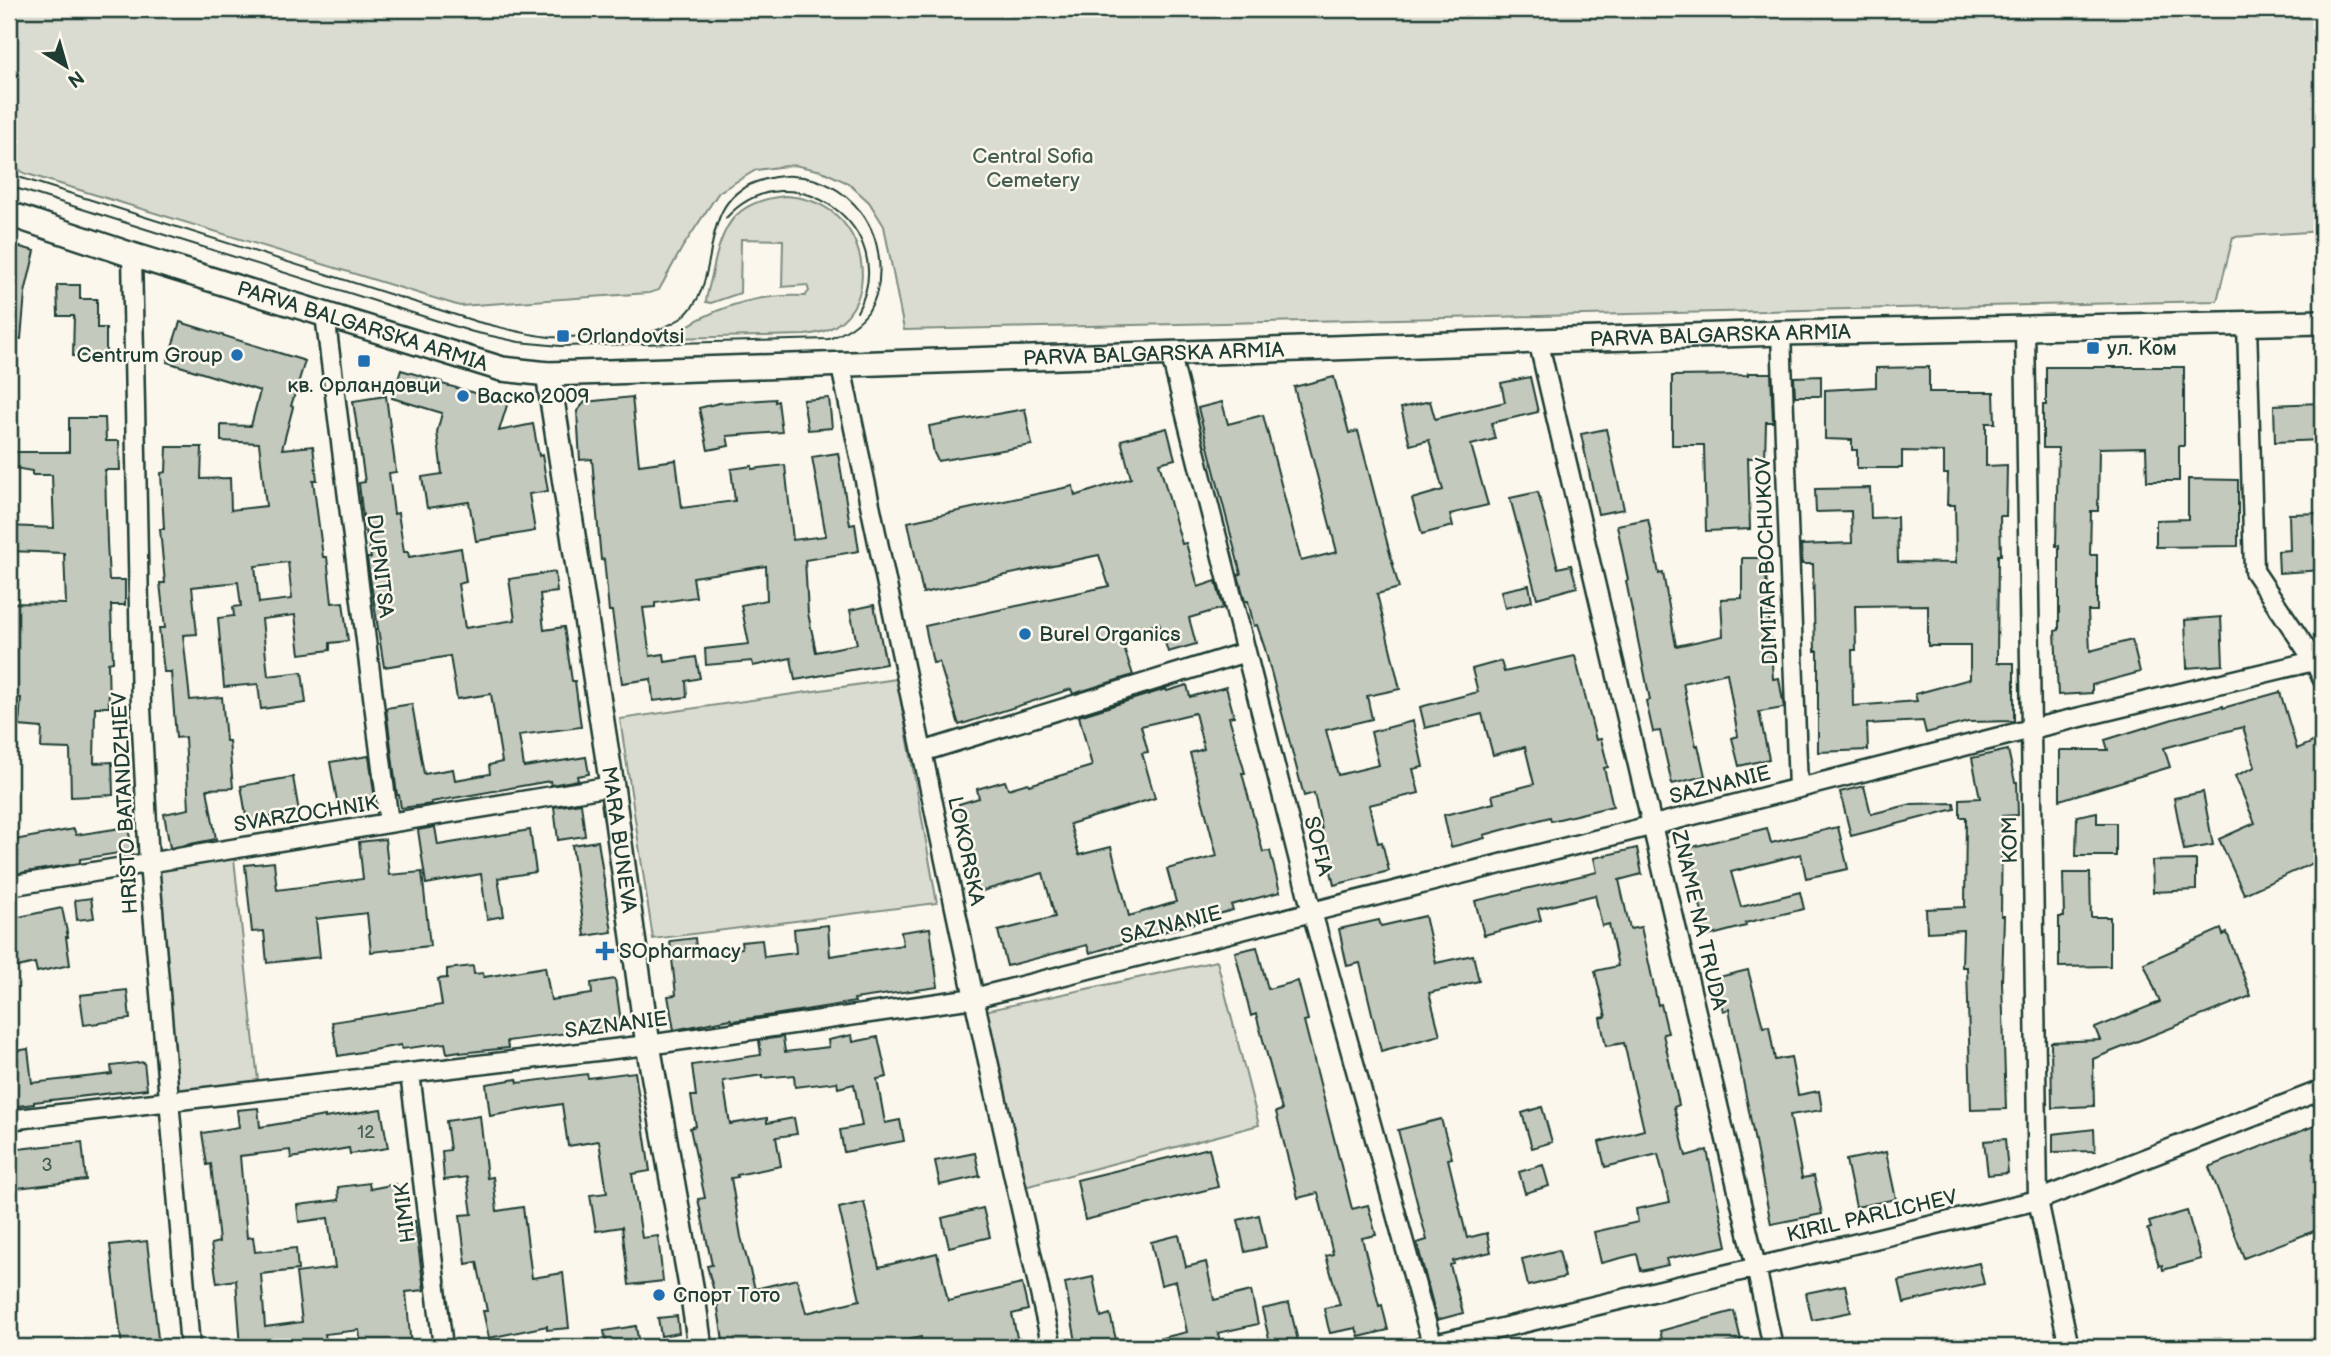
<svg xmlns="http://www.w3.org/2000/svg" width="2331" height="1356" font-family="'Balsamiq Sans',sans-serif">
<rect width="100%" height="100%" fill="#fbf7ec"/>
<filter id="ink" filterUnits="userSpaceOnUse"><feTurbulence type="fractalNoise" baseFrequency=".0143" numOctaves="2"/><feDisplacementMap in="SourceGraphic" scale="14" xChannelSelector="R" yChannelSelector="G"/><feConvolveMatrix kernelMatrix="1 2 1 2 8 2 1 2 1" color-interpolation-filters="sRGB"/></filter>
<g filter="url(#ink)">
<path fill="#dbdcd1" stroke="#7d8c82" stroke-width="2" d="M9,9h2313v222l-89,6 -16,64 -1313,29 -20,-104 -15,-24 -21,-19 -26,-12 -28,-6 -38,5 -37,22 -37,56 -23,42 -10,3 -189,13 -436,-133 -15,-11z
M785,196c19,1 36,6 51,19 34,30 38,95 -9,115 -7,3 -14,4 -22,5l-135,3c37,-29 87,-45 135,-42l4,-5 -2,-6 -25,2 1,-47 -42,-1 -1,54 -29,10 -5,-1c1,-10 5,-21 7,-32 9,-45 22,-69 72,-74z
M897,679l40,224 -284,36 -33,-220z
M233,849l26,241 -90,11 -20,-238z
M1217,961l42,164 -242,64 -33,-178z"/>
<path fill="#c4c9be" stroke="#1f3d34" stroke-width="2" fill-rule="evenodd" d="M9,244l26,7 -10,42 -4,46 -12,-1z
M57,285h23v14h17v29h9v28h-33l1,-40h-16z
M180,322l125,39 -14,45 2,1 -11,42 31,-3 4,34h-4l10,77h4l5,46 11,-1 5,39 -18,2v7l-30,4 -5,-39 -33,4 6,57 34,-4 4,31 -45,6 -3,-25 -34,3 -6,-69 16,-2 -1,-9 8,-1 -3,-24 -46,5 5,47 -14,1 7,65 32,-3 4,44h3l4,47 -26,1 9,50 -46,9 -6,-34 25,-5 -4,-72 -9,1 -5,-66h-7l-5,-44h6l-5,-45h5l-5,-54h4l-3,-56 5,-1 1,-25h35l-1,32 29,-1 1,32 35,-4 -7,-63 -38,-2v-16l30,1 9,-35 -93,-29zM288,562l4,37 -33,4 -4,-37z
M1929,367v25h65l1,31h-9v43l21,-1 -1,51h-6l1,39h-3l-1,108h17v58l-46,1 -42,11 -3,-12 -56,3 1,26 -50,2v-101h-3l-2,-87h-11l-1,-19 51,-2 -1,-32 -35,1 -1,-23 55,-1 1,30 26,-1 1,45 58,1 -1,-58h-8l1,-31h-4v-22l-42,-1v17h-45v-18h-5v-10l-27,-1v-49l51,-3v-19zM1928,605v41h42v33l-55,15 2,7 -64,5 -1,-56h4l-1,-44z
M2046,367h138v79h-5v35h-32l-1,-34 -47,1 -1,63h-7l-1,44h7v56h-9l2,40 42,-11 8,32 -48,13v8l-34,2 -3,-64 4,-1v-84h-3l2,-98h-15v-43h3z
M401,370l41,12v2l66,18 -9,29 34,-7 6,32 3,-1 6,36 -19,3 6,37 -59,10 -7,-39 -42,6 -5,-31 20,-3 -5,-42 5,-19 -50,-15z
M1748,373h23l2,49h-7l-1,36h-17l2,71 -44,2 -2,-86h-32v-69l76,-1z
M1821,376v20h-26l-1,-19z
M1334,377l15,56 9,-2 41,157 -22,6 23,95 -33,7 5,23 -46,11 12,45 41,-10 -8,-33 42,-11 10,46 -10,2 6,24 -50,12 9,38 4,-1 7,29 -55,14 -20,-92 -10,3 -39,-147 -8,-24 -3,1 -6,-25h-3l-7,-26 3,-1 -43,-166 24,-6 6,22 35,-9 38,146 36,-9 -43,-165z
M1530,377l8,35 -47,11 4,16 -24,6 17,60 -38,9 3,12 -31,8 -10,-35 31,-9 -14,-50 -19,5 -9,-37 29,-7 5,18 70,-17 -4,-19z
M386,396l10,76 -7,1 5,41 4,-1 6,39h4l1,5 52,-9 5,34 -8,2 7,44 50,-8 -6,-41 46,-7 2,20 -17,2 4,36 20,-3 8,54h3l6,46 -62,8 5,32 62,-10 3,17 -12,2 1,4 -27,5 -1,-4 -119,21 1,2 -31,4 -2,-13h-2l-11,-87 26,-4 12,70 29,-5 2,11 35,-6 -1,-9 13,-3 -11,-68 -34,5 -7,-43 -66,11 -17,-109h4l-9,-48 -3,-27 6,-1 -12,-81z
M632,397l7,68 37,-5 6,48 53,-7 -4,-32 21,-3v3l33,-4 8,75 33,-4 -14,-79 26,-4 12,72 5,-1 4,27 -54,9 3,53 8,39 41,-8 -7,-34 24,-5 12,59 -91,16 -4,-22 -38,8 -1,-5 -46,4 -1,-16 44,-5 -8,-39 26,-5 -1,-34 -73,11 3,20 -41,6v4l-12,1 7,48 14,-2 1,8 31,-5 4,21 -14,3 1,16 -34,4 -2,-22 -29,4 -10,-72h-3l-5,-52 -3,1 -9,-101 -12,1 -3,-49 8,-9z
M829,398l3,30 -24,2 -5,-30z
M775,399v3l3,-1 4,31 -55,4 2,10 -21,4 -9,-42 20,-5z
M2320,403l2,37 -47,2 -1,-37z
M1025,409l7,36 -94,16 -4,-8 -5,-27z
M69,418h36l1,23h13l1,29h-15l2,72 2,38h16v25h-14l2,57 -5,1 1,44h-14l-1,56 18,-1 1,33 -42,2 -1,-48 -29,-1 1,-20 -23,-2 2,-28 -12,-1v-94l57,1 -2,-51 -55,-2v-25l45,2 -2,-53h-20v-4l-23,-4v-15h60z
M1167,428l8,31 -16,4 23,81 4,-1 12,44 18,-6 7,27 -34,10 7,26 -28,8 -9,-29 -39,13 13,39 -60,19 -2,-5 -112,36 -20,-63 -6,1 -8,-37 184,-40 -10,-31 -176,38 -15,-71 165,-36 2,10 56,-18 -10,-38z
M1606,429l18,80 -26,5 -17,-80z
M2188,479l50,1v66l-82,1v-27l32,-1z
M1538,492l20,76 13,-3 6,22 -40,11 -27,-100z
M2322,513v57l-43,3 -1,-22 12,-1 -1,-36z
M1648,519l11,55 4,-1 13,73 47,-10 -2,-37 21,-1v-40h23l8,121 6,-1 5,30 -25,4 10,47 -30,7 -7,-28 6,-2 -11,-63 -44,10 13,63 2,-1 7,31 -33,8 -12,-53 -7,1 -7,-31 4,-1 -24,-119 2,-1 -11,-55z
M1529,585l3,16 -27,7 -4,-17z
M2221,617l2,48 -36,3 -2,-48z
M1575,656l21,84 5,-1 7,28 -4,1 9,38 -62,15 -1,-4 -66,18 1,3 -34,9 -7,-32 50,-12 -2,-8 42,-11 -9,-37 -32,8 -11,-41 -57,14 -5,-21 58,-15 -6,-23 29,-8 3,11z
M1187,685l3,12 36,-10 8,29 -5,1 16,56h-3l21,79 7,-1 10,41 -49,13 2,5 -40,11 1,2 -104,30 -3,-8 -80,21 -9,-35 57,-14 -12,-44 -64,19 -8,-28 5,-1 -17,-59 20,-6 -2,-9 28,-8 3,8 20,-6 1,2 63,-19 -13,-50 87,-27 1,2zM1195,713l9,36 -14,4 27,103 -50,13 9,33 -47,14 -18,-69 -32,8 -9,-31 85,-26 -13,-45 6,-1 -7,-26z
M2280,692l17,57 25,-11v121l-78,35 -25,-55 36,-16 -20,-47 20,-9 -12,-40 -79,21 6,19 -110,33v-50h48l-3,-10 68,-21 50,-13v2z
M2008,750l7,32h2l1,33 -16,1 -1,100h3l-2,66 4,127 -35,1 -4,-143h-5l1,-37 -36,2 -1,-23 39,-2 1,-90h-6v-18l20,-1 -8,-40z
M369,756l6,44 -37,6 -8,-44z
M293,777l6,35 -52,9 -6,-35z
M1864,786l7,28 41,-10 42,-1 1,6 -104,27 -11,-44z
M2203,792l10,53 -29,5 -10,-52z
M581,803l4,33 -27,4 -4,-33z
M2097,812v11h19v33h-40l1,-40z
M128,827l4,24 -52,8v4l-71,12v-34l65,-12 2,6z
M435,827l3,18 92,-15 6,42 -38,6 6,38 -17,3 -6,-45 -55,10 -8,-54z
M1838,827l10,42 -42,9 -5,-24 -70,18 10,35 59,-15 4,17 -59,14 1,3 -38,10 -10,-40 4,-1 -13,-47 78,-20 4,15z
M385,839l4,36 33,-3 8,74 -59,6 -4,-39 -51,6 4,38 -53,6 -3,-32 -12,1 -7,-67 29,-3 3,28 86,-11 -4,-37z
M598,841l14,91 -27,4 -13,-91z
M1637,848l5,26 -23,6 11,49 11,-2 17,78 3,-1 7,29 -5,1 16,71 -5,2 12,49 21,-6 20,96 -61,13 2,6 -27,6 -4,-17 -36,9 -7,-31 44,-10 -2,-13 34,-7 -12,-48 -53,13 -6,-25 45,-12 -20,-87 -18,3 -6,-28 6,-1 -11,-46 23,-5 -9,-42 -7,2 -7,-31 -57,14 3,11 -57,15 -9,-34 122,-29 -3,-14z
M2196,860v30l-43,2 -1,-31z
M2063,873h27l1,44h19v49l-51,1v-50h5z
M91,898l3,20 -17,2 -2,-20z
M62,908l6,29h-2l4,28 -33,7 -2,-9 -26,6v-50z
M1425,916l11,47 37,-8 6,26 -50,12 11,42 -59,16 -21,-88 -13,3 -8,-37 40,-9 2,6z
M828,925l2,31 73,-11 -2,-13 29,-4 8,59 -84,12 1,3 -75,12 -48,7 -1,-2 -57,11 -6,-34 8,-1 -6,-54 25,-3 2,18 45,-8 -1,-6 21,-2 2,17 32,-4 -2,-24z
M2221,929l2,6 4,-2 24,63 -158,63 1,47 -42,2 -1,-66 49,-2 -5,-12 65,-26 -16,-39z
M1257,947l11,42 30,-8 10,39 -4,1 48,188 16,-4 8,30 -14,3 17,68 3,-1 6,25 -29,7 -3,-9 -26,5 -2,-7 -4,-18 16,-3 -14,-49 7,-2 -15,-61 -20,5 -22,-86 6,-2 -26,-96 -5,2 -16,-64z
M473,966l1,8 9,-1 1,4 61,-10 6,33 41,-6 -1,-11 24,-4 7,50 -24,3 -1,-3 -90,12 1,7 -48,5v-2l-13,2 -2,-10 -43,6 -1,-4 -63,11 -6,-34 110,-17 -4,-26 9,-1v-9z
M1748,970l15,57 6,-1 6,34 16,-3 7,38 21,-4 3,19 -32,5 12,63 12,-2 8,38 -51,10 -42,-215 -6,2 -8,-33z
M127,990l3,29 -46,6 -4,-30z
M852,1035l1,7 25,-5 9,40 -10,2 8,44 15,-3 4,21 -60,11 -4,-22 22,-4 -8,-42 -16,4 -1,-6 -42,5 -1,-12 -31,3v-3l-40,6 7,43 37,-6v5l27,-5 3,16 -21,3 5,29 -44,9 1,2 -7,1 10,59 14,52 42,-10 9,34 54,-13 -21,-92 25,-6 15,65 58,-14 11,48 74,-17 6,26 -16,4 7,33h-97l-1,-10 -46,10h-151l-7,-45 -10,-36 5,-1 -14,-66 7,-1 -15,-70 6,-2 -5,-30h5l-4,-31 69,-10 -2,-15 24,-3 2,15 44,-5 -1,-7z
M28,1049l4,34 80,-9 -1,-8 33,-4 3,27 -113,13v2l-25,3v-55z
M635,1072l15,99 -18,3 10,64 16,-2 5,45 -34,4 -7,-58 -26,4 -6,-36 17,-2 -8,-52 -31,5 -6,-42 -72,12 -4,-32 31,-5 1,4 69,-9 1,4z
M1542,1107l10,35 -20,6 -10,-35z
M258,1108l2,19 65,-11v2l56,-9 7,39 -38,6 -1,-6 -58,10 -1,-8 -50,6 7,82 6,-1 2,15 41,-4 2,22 -37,4 4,53 37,-5 -6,-49 39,-5 -7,-50 -29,4 -2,-17 42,-5 -1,-13 31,-4 1,6 26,-5 6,38 13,-1 9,69 -18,2 5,55h-50l-2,-17 -34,4 1,6 -26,4 1,3h-60l-5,-67 -19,3 -6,-39 8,-2 -8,-78 -4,1 -5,-32 37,-6 -2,-17z
M480,1116l7,62 6,-1 4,34 26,-4 9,71 31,-5 6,55 -22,2v-4l-58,12 -6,-27h4l-10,-49 -11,2 -6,-49 12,-1 -5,-37 -23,3 -2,-29 8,-1 -4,-29z
M1441,1119l11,39 -4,1 19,79 20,-5 4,19 -38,9 1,3 -4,1 13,48 -26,7 -20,-77 10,-3 -29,-110z
M2322,1123v105l-78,30 -35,-91z
M2094,1129l1,22 -42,1v-18z
M2005,1139l3,34 -20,2 -4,-34z
M82,1142l4,38 -77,9v-39z
M1209,1148l9,39 -133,33 -8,-40z
M1886,1152l10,47 -40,8 -10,-47z
M975,1153l5,23 -40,9 -5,-24z
M1543,1165l6,21 -24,7 -6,-21z
M983,1208l7,29 -41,10 -7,-29z
M2187,1211l14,48 -38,11 -1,-5 -3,1 -11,-37 3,-1 -2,-6z
M1259,1215l7,32 -21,5 -7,-32z
M1179,1235l7,32 20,-5 8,38 37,-9 7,33 -40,9 3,14h-71l-1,-6 38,-9 -11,-51 -15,4 -10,-43z
M147,1241l12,106h-37l-12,-102z
M1559,1250l6,27 -37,9 -6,-27z
M1979,1263l5,21 -80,19 -5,-22z
M1093,1277l8,40 9,-3 7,30 -15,3h-25l-12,-64z
M1845,1285l6,27 -39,8 -6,-27z
M1289,1303l9,38 -27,6 -9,-38z
M1734,1311l7,29 -31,7h-46l-4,-16z
M677,1316l2,17 -18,3 -3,-18z
M636,1326l3,19 -32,2 -3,-16z"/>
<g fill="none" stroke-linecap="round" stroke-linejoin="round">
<g stroke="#1f3d34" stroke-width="23">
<path id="minor" d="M132,255l9,453 8,155 41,484
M325,315l64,508
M2247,324l7,247 61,91 7,16
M2025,328l13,872 31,147
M1781,333l17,455
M1538,340l218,927 17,80
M1170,352l142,560 121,435
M840,362l134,636 78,349
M922,752l324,-100
M9,886l603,-100
M410,1073l33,274
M9,1120l639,-75 326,-47 1057,-269 291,-70
M1422,1347l616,-147 284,-110"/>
</g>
<g stroke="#1f3d34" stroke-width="28">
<g id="tertiary">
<path id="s1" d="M9,214l123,41 370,114 46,5 1233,-41 541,-11"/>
<path id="s2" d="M548,374l64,412 36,259 45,252 7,50"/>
</g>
</g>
<use href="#minor" stroke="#fbf7ec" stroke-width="18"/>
<use href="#tertiary" stroke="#fbf7ec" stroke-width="23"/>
<path stroke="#1f3d34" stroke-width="2" d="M9,174l469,148c23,5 48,13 72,15 18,1 36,-1 53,-2 14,-1 29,1 43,-2 12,-2 24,-8 34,-14 47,-34 12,-114 76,-137 12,-4 24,-7 37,-6 27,1 51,14 68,36 20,26 26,71 7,100 -10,13 -24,21 -39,27l-269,7 -41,-4 -46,-10 -464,-146
M726,218c64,-71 178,11 131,94"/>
</g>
</g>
<g fill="#1f6fb2" stroke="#fbf7ec" stroke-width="2.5">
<rect x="556" y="329" width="14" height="14" rx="3.5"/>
<rect x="2086" y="341" width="14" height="14" rx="3.5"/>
<circle cx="237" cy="355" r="7"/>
<rect x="357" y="354" width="14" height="14" rx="3.5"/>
<circle cx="463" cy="396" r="7"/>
<circle cx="1025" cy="634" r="7"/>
<path d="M601.5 940.5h7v7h7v7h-7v7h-7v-7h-7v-7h7z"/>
<circle cx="659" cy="1295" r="7"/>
</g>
<g text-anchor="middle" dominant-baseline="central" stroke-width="5" stroke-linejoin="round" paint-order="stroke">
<g font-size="18" fill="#486056">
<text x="366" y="1132">12</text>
<text x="47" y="1165">3</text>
</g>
<g font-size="21" fill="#455d53" stroke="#fbf7ec">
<text x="1033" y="156">Central Sofia<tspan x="1033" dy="24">Cemetery</tspan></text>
</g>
<g font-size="21" fill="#1f3d34" stroke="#fbf7ec">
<text stroke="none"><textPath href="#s1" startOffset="371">PARVA BALGARSKA ARMIA</textPath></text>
<text stroke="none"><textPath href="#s1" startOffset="1736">PARVA BALGARSKA ARMIA</textPath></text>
<text stroke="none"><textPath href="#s1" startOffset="1169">PARVA BALGARSKA ARMIA</textPath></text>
<text transform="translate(1767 561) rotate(-92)">DIMITAR BOCHUKOV</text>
<text transform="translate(380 566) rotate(83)">DUPNITSA</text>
<text transform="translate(1720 785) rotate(-14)">SAZNANIE</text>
<text transform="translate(125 803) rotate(-93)">HRISTO BATANDZHIEV</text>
<text transform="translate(306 814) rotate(-9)">SVARZOCHNIK</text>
<text stroke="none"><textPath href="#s2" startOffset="471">MARA BUNEVA</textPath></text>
<text transform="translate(2010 840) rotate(-91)">KOM</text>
<text transform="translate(1318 846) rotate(76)">SOFIA</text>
<text transform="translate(966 851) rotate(78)">LOKORSKA</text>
<text transform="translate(1699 920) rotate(77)">ZNAME NA TRUDA</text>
<text transform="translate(1171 925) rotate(-14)">SAZNANIE</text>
<text transform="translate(616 1025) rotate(-7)">SAZNANIE</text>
<text transform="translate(405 1213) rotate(-97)">HIMIK</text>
<text transform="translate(1872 1216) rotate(-13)">KIRIL PARLICHEV</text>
</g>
<g font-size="21" fill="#1f3d34" stroke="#fbf7ec" text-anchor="start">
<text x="577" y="336">Orlandovtsi</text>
<text x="2107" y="348">ул. Ком</text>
<text x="223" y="355" text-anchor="end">Centrum Group</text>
<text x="364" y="385" text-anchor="middle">кв. Орландовци</text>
<text x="477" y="396">Васко 2009</text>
<text x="1039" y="634">Burel Organics</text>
<text x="619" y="951">SOpharmacy</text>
<text x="673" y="1295">Спорт Тото</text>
</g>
</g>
<rect width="2331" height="1356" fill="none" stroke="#fbf7ec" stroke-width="35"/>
<rect x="18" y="18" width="2296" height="1321" fill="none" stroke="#1f3d34" stroke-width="2.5" filter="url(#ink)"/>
<g transform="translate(66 66) rotate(143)" stroke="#fbf7ec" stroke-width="5" paint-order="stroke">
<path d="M0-5L12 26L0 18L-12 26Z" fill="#1f3d34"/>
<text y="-10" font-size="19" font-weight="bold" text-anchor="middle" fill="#1f3d34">N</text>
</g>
</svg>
